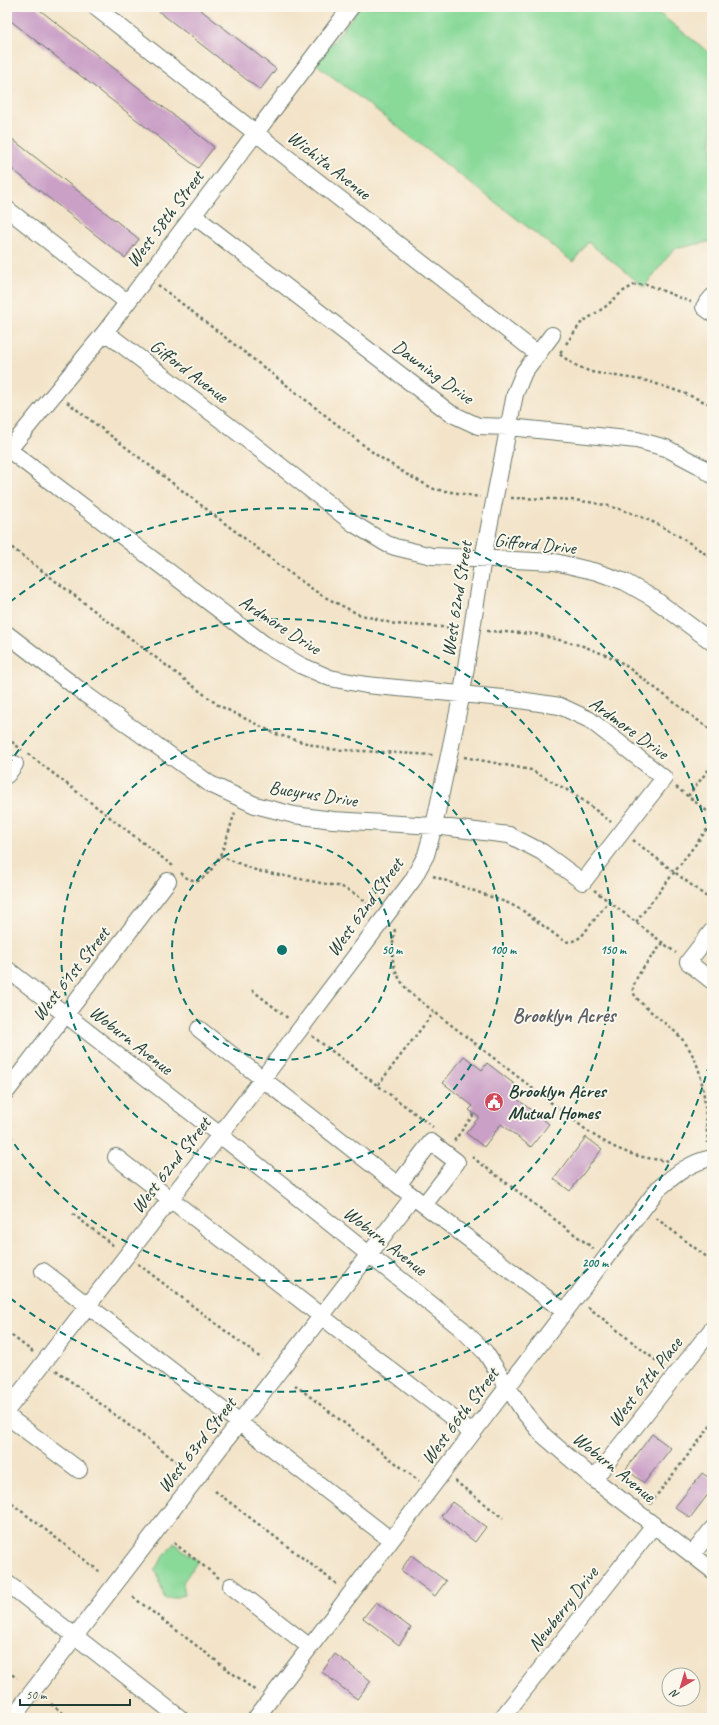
<svg xmlns="http://www.w3.org/2000/svg" width="719" height="1725" font-family="Caveat,sans-serif">
<rect width="100%" height="100%" fill="#fbf7ec"/>
<filter id="ink" filterUnits="userSpaceOnUse"><feTurbulence type="fractalNoise" baseFrequency=".025" numOctaves="2"/><feDisplacementMap in="SourceGraphic" scale="8" xChannelSelector="R" yChannelSelector="G"/><feConvolveMatrix kernelMatrix="1 2 1 2 8 2 1 2 1" color-interpolation-filters="sRGB"/></filter>
<filter id="wash" filterUnits="userSpaceOnUse"><feTurbulence type="fractalNoise" baseFrequency=".012" numOctaves="4" result="noise"/><feDisplacementMap in="SourceGraphic" scale="16" xChannelSelector="R" yChannelSelector="G"/><feGaussianBlur stdDeviation="0.9" result="paint"/><feColorMatrix in="noise" values="0 0 0 0 0 0 0 0 0 0 0 0 0 0 0 0 0 1.4 0 .05"/><feComposite in="paint" operator="in"/></filter>
<g filter="url(#wash)">
<rect width="100%" height="100%" fill="#f3e4c9"/>
<path fill="#89d999" stroke="#548b66" d="M360,7h291l61,48v186l-38,8 -30,38 -56,-45 -15,20 -257,-198z
M174,1543l24,18 -15,21 2,13 -20,5 -8,-27 -3,-3z"/>
<g id="blocks">
<path fill="#caa0c7" d="M7,7h29l178,140 -16,21 -191,-150z
M153,7h44l79,62 -16,21z
M7,135l132,104 -14,19 -118,-93z
M464,1056l18,14 5,-7 35,27 -6,8 33,26 -18,23 -30,-23 -17,23 -18,-14 13,-16 -10,-7 4,-4 -30,-23z
M586,1137l16,12 -32,42 -16,-12z
M652,1434l19,14 -27,35 -18,-14z
M702,1473l10,7v9l-22,29 -15,-11z
M452,1502l34,25 -11,15 -34,-26z
M411,1555l35,26 -11,15 -34,-26z
M376,1602l35,26 -12,17 -36,-27z
M335,1654l36,27 -14,18 -35,-27z"/>
</g>
</g>
<g filter="url(#ink)">
<use href="#blocks" fill-opacity="0" stroke="#697768" stroke-width="1"/>
<g fill="none" stroke-linecap="round" stroke-linejoin="round">
<g stroke="#697768" stroke-width="18">
<path id="minor" d="M95,7l443,347
M7,209l120,93
M193,215l257,198 28,13 31,1 128,13 29,8 34,18 12,9
M712,297l-8,10 8,6
M105,332l144,109 105,83 33,20 8,3 37,9 123,6 42,10 28,10 28,16 59,44
M7,452l98,-120 246,-325
M7,634l78,60 125,90 45,21 39,10 39,5 101,6 75,9 33,17 41,30 81,-104 -74,-58 -30,-14 -47,-7 -147,-14 -36,-7 -30,-13 -36,-21 -255,-194
M7,775l8,-11
M712,931l-24,31 24,19
M7,969l213,166 242,194 23,23 39,60 19,23 51,44 118,91
M199,1029l199,156
M7,1091l161,-210
M431,1142l26,20 -33,43 -26,-20z
M116,1157l356,276
M424,1205l141,107
M43,1271l348,269
M7,1410l213,-275 192,-254 14,-26 8,-29 28,-133 21,-135 32,-164 9,-22 28,-37
M7,1416l72,54
M594,1479l118,-150
M692,1555l20,-26
M7,1583l173,135
M231,1586l79,61
M12,1718l401,-521
M256,1718l402,-529c17,-14 32,-27 54,-31
M502,1718l152,-193"/>
</g>
<path stroke="#697768" stroke-width="2.5" stroke-dasharray="3 3" stroke-linecap="butt" d="M158,285l217,169 31,20 28,15 46,8
M566,344l15,-21 24,-16 17,-15 12,-7 12,-1 45,18
M562,350l-3,4 16,11 16,7 57,9 38,13 26,11
M67,402l216,166 38,27 37,19 37,10 62,4
M511,498c23,1 47,0 70,3 50,6 92,28 131,58
M7,544l211,161 58,29 50,15 108,6
M487,631l49,3 47,12 35,14 94,71
M7,738l15,12
M28,754l145,112
M464,757l67,13 45,25 35,27
M676,787l36,28
M688,796l24,-31
M633,840l79,61
M220,856l38,15 84,16 15,8 16,13
M181,873l7,6 10,2c23,-13 29,-45 37,-69
M433,876l75,27 14,7 43,32 8,-1 8,-4 28,-36
M594,890l82,63
M636,922l76,-99
M395,929c-5,28 -4,42 15,64l179,139c28,19 47,26 81,29
M663,943c-9,11 -31,35 -30,48 2,12 39,35 48,47 5,5 9,12 12,18 13,24 12,60 15,87
M252,990l37,29
M312,1036l121,91
M378,1085l56,-73
M454,1141l20,-27
M472,1157l122,92
M73,1214l41,32
M656,1218l56,43
M138,1264l124,95
M588,1307l76,60
M7,1332l26,20
M56,1370l125,95
M295,1385l124,96
M455,1481l48,37
M215,1491l123,94
M7,1500l92,71
M650,1504l62,-80
M174,1543l45,35
M133,1597l124,95
M7,1671l10,7
M51,1704l18,14"/>
<use href="#minor" stroke="#fff" stroke-width="16"/>
</g>
</g>
<g fill="none" stroke="#0f766e" stroke-width="2" stroke-dasharray="7 5">
<circle cx="282" cy="950" r="110"/>
<circle cx="282" cy="950" r="221"/>
<path d="M8 765A331 331 0 1 1 8 1135"/>
<path d="M712 1053A442 442 0 0 1 10 1298M10 602A442 442 0 0 1 712 847"/>
</g>
<defs>
<g id="civic-disc" transform="scale(1)"><circle r="9.5" fill="#d1495b" stroke="#fbf7ec"/><path d="M-.6-6.5H3V-4.5H.6V-3L4-1V1h2V6H-6V1h2V-1L-.6-3ZM-1.2 2.5V6h2.4V2.5Z" fill="#fff"/></g>
</defs>
<g fill-rule="evenodd">
<use href="#civic-disc" x="494" y="1102"/>
</g>
<g text-anchor="middle" dominant-baseline="central" stroke-width="4" stroke-linejoin="round" paint-order="stroke">
<g font-size="19" fill="#1f3d34" stroke="#fbf7ec">
<text transform="translate(329 165) rotate(38)">Wichita Avenue</text>
<text transform="translate(165 219) rotate(-53)">West 58th Street</text>
<text transform="translate(189 371) rotate(37)">Gifford Avenue</text>
<text transform="translate(433 372) rotate(36)">Dawning Drive</text>
<text transform="translate(535 544) rotate(6)">Gifford Drive</text>
<text transform="translate(457 599) rotate(-81)">West 62nd Street</text>
<text transform="translate(280 625) rotate(33)">Ardmore Drive</text>
<text transform="translate(629 728) rotate(36)">Ardmore Drive</text>
<text transform="translate(313 794) rotate(9)">Bucyrus Drive</text>
<text transform="translate(365 907) rotate(-54)">West 62nd Street</text>
<text transform="translate(71 974) rotate(-52)">West 61st Street</text>
<text transform="translate(131 1040) rotate(38)">Woburn Avenue</text>
<text transform="translate(171 1165) rotate(-52)">West 62nd Street</text>
<text transform="translate(385 1241) rotate(38)">Woburn Avenue</text>
<text transform="translate(645 1382) rotate(-52)">West 67th Place</text>
<text transform="translate(460 1416) rotate(-53)">West 66th Street</text>
<text transform="translate(197 1445) rotate(-52)">West 63rd Street</text>
<text transform="translate(614 1467) rotate(39)">Woburn Avenue</text>
<text transform="translate(563 1609) rotate(-52)">Newberry Drive</text>
</g>
<g font-size="19" font-weight="bold" fill="#1f3d34" stroke="#fbf7ec" text-anchor="start">
<text x="508" y="1091">Brooklyn Acres<tspan x="508" dy="22">Mutual Homes</tspan></text>
</g>
<g font-size="20" font-weight="bold" fill="#5b6067" stroke="#fbf7ec">
<text x="564" y="1015">Brooklyn Acres</text>
</g>
</g>
<circle cx="282" cy="950" r="6" fill="#0f766e" stroke="#fbf7ec" stroke-width="2"/>
<g font-size="12" text-anchor="middle" font-weight="bold" fill="#0f766e" stroke="#fbf7ec" stroke-width="4" stroke-linejoin="round" paint-order="stroke">
<text x="392" y="954">50 m</text>
<text x="503" y="954">100 m</text>
<text x="613" y="954">150 m</text>
<text x="595" y="1267">200 m</text>
</g>
<rect width="719" height="1725" fill="none" stroke="#fbf7ec" stroke-width="24"/>
<g transform="translate(681 1687) rotate(218)"><circle r="19" fill="#fbf7ec" stroke="#a3ada2"/>
<path d="M0-3L7 15L0 10L-7 15Z" fill="#d1495b"/>
<text y="-6" font-size="11" font-weight="bold" text-anchor="middle" fill="#1f3d34">N</text>
</g>
<path d="M20 1699v6h110v-6" fill="none" stroke="#1f3d34" stroke-width="2"/>
<text x="26" y="1699" font-size="12" fill="#1f3d34" stroke="#fbf7ec" stroke-width="3" paint-order="stroke">50 m</text>
</svg>
